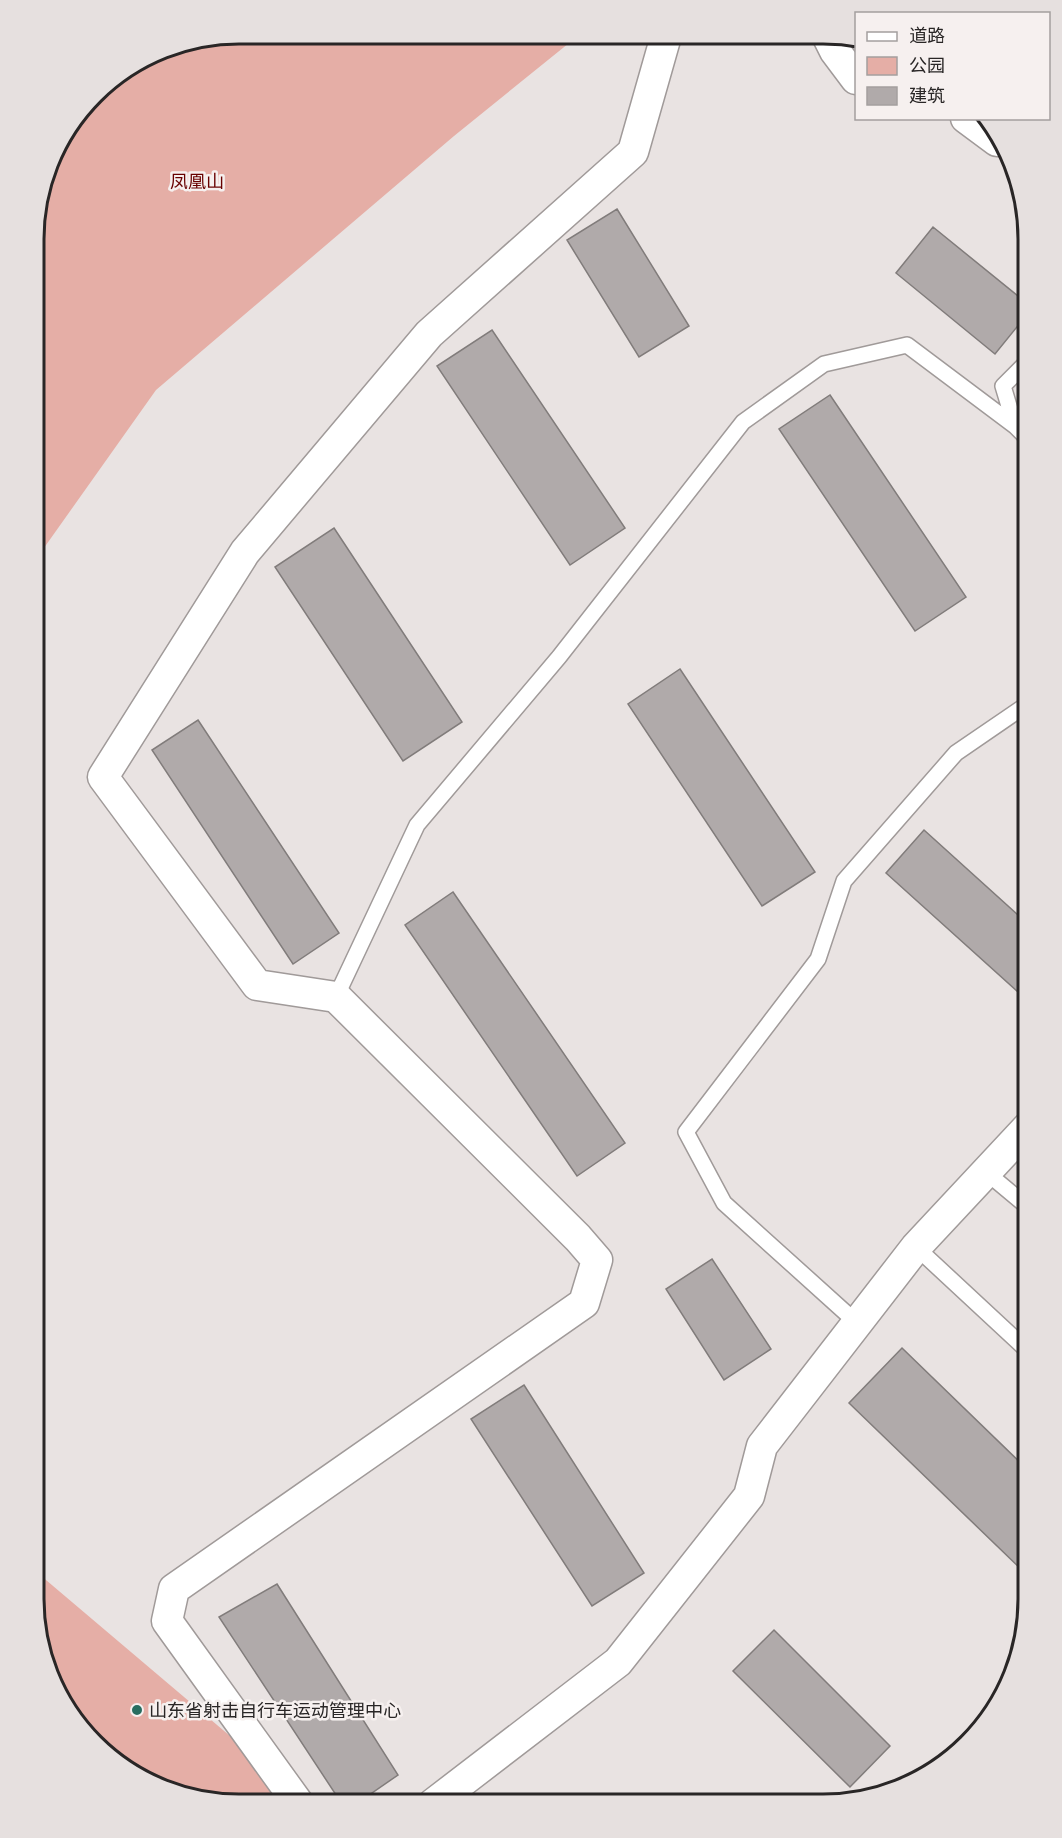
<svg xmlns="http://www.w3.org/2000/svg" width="1062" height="1838" font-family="'Public Sans','Noto Sans SC',sans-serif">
<rect width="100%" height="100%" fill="#e9e3e2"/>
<path fill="#e5aea6" d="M239,33l340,2 -125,101 -298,254 -122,172 1,-350 19,-65 49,-63 57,-35z
M33,1569l276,234h-98l-63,-19 -45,-30 -59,-88 -11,-67z"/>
<path fill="#b0aaaa" stroke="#817c7b" stroke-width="1.5" d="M617,209l72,117 -50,31 -72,-117z
M933,227l96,78v7l-34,42 -99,-81z
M492,330l133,198 -55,37 -133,-199z
M830,395l136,202 -51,34 -136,-202z
M334,528l128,194 -59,39 -128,-194z
M680,669l135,203 -53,34 -134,-202z
M198,720l141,213 -46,31 -141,-214z
M924,830l105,95v77l-143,-129z
M453,892l172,251 -48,33 -172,-251z
M712,1259l59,90 -47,31 -58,-91z
M902,1348l127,123v101l-3,2 -177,-171z
M524,1385l120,188 -52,33 -121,-187z
M277,1584l121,191 -42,29h-14l-123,-187z
M774,1630l116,116 -40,41 -117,-116z"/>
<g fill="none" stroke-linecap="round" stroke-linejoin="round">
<g stroke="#a09a99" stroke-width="18">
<path id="lane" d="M1015,426l-12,-40 26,-26
M336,997l81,-172 142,-168 184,-235 81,-58 83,-19 108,81 14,14
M986,1172l43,36
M916,1247l113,105
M857,1323l-133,-120 -38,-71 132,-173 26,-78 112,-128 73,-50"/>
</g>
<g stroke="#a09a99" stroke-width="33">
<path id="street" d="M828,37l7,14 21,28
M966,118l31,23
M298,1803l-131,-182 7,-32 410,-286 13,-43 -19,-22 -242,-241 -79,-12 -154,-208 142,-225 184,-218 204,-182 33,-116
M433,1804l185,-142 131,-166 13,-50 154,-199 113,-121"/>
</g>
<use href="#lane" stroke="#fff" stroke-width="15"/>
<use href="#street" stroke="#fff" stroke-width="30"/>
</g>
<circle fill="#286d60" stroke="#f6f0ef" stroke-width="2" cx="137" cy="1710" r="6"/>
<g text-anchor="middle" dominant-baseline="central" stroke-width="5" stroke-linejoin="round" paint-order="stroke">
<g font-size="18" fill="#680000" stroke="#f6f0ef">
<text x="197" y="181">凤凰山</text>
</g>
<g font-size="18" fill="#292626" stroke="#f6f0ef" text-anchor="start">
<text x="149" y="1710">山东省射击自行车运动管理中心</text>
</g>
</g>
<path d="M0 0H1062V1838H0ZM239 44H823A195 195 0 0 1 1018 239V1599A195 195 0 0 1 823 1794H239A195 195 0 0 1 44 1599V239A195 195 0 0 1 239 44Z" fill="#e6e0df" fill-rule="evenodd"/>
<path fill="none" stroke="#292626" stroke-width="3" d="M239 44H823A195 195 0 0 1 1018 239V1599A195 195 0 0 1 823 1794H239A195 195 0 0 1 44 1599V239A195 195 0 0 1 239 44Z"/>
<rect x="855" y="12" width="195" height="108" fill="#f6f0ef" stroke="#a49f9f" stroke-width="1.5"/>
<rect x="867" y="32" width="30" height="9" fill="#ffffff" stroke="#a49f9f" stroke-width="1.5"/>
<text x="909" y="42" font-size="18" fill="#292626">道路</text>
<rect x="867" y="57" width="30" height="18" fill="#e5aea6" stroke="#a49f9f" stroke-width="1.5"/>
<text x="909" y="72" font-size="18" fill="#292626">公园</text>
<rect x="867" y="87" width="30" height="18" fill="#b0aaaa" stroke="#a49f9f" stroke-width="1.5"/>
<text x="909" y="102" font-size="18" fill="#292626">建筑</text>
</svg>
